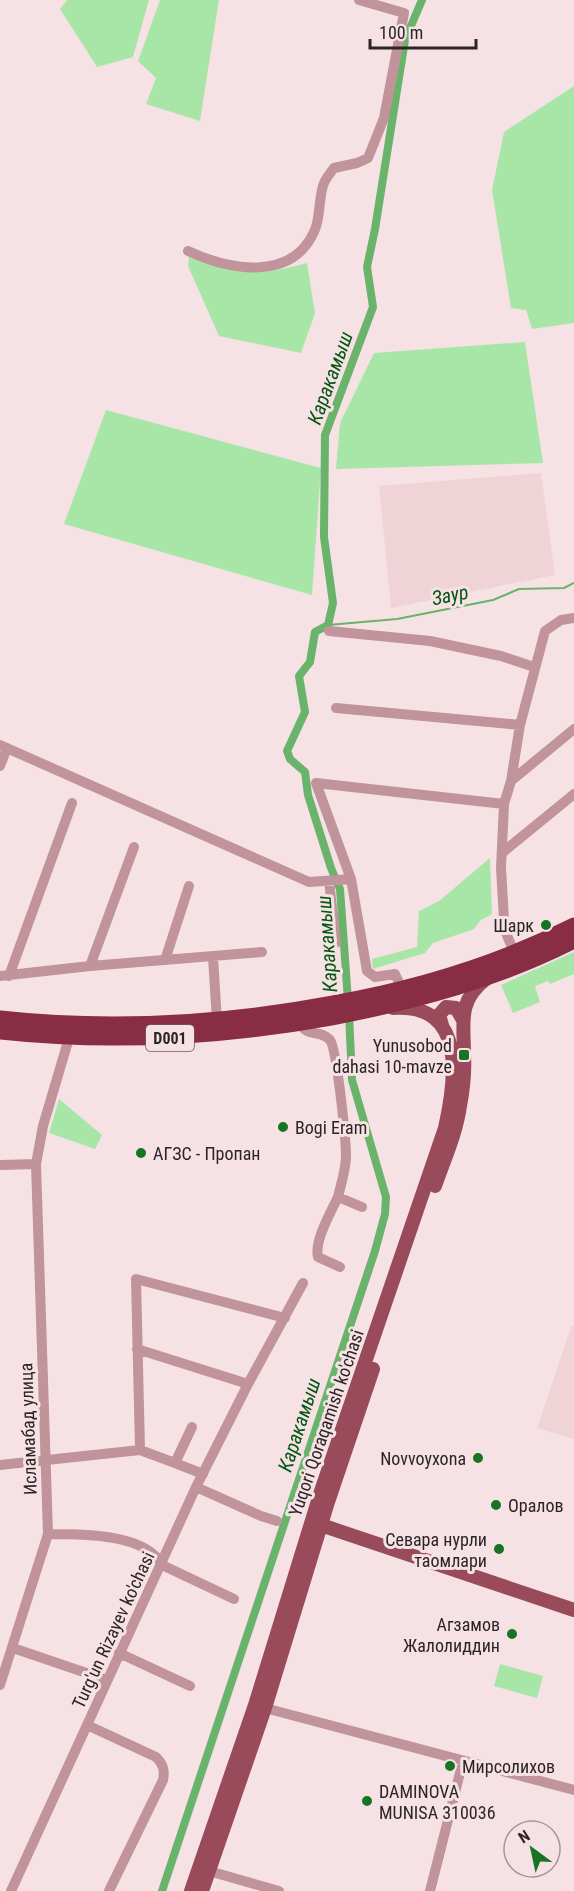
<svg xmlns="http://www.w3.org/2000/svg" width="574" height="1891" font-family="'Roboto Condensed',sans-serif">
<rect width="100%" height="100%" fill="#f6e2e5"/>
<path fill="#f0d3d7" d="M541,473l14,102 -164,33 -12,-122z
M574,1326v113l-37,-11 34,-101z"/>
<path fill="#a8e6a8" d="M67,0h82l-16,57 -36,10 -37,-58z
M160,0h59l-19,121 -54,-17 10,-26 -18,-17z
M574,86v237l-42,6 -6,-19 -15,-2 -19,-118 12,-58z
M189,257c43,18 74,19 118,6l8,50 -14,40 -82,-17 -31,-70z
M525,342l18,121 -207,6 4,-46 34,-70z
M106,410l215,58 -9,127 -248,-71z
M490,858l2,56 -11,6 -7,9 -41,14 -8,10 -52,16 -1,-10 45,-12 2,-36 20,-10z
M574,952v22l-24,10 -2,-3 -13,5 5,16 -27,11 -12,-28z
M59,1099l43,36 -7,14 -46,-16z
M500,1664l43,12 -6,22 -43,-12z"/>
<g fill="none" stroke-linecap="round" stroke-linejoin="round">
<path stroke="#69b36b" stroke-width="2" d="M328,625l69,-6 96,-19 26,-11 45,-1 10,-5"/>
<path stroke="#69b36b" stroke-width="8" d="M348,1001l-8,-112 -9,-21 -23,-73 -3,-23 -15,-13 -3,-8 18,-39 -6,-36 11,-14 5,-30 13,-7 5,-22 -9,-66 1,-102 48,-128 -6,-40 8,-38 30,-189 17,-40
M162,1891l213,-640 10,-37 1,-17 -34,-117 -3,-67"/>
<path stroke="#c1939a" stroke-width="10" d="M188,251c41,19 103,31 126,-19 7,-14 4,-34 10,-49 2,-5 7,-11 10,-15l23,-5 11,-5 16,-40 20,-105 -45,-13
M329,631l101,10 71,15 33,11
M336,708l184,17
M0,745l309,137 42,-3
M0,766l7,-18
M511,781l63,-52
M502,853l72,-59
M329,881l7,62
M514,952l-8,-19 -2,-13 -3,-52 3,-64 7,-23 9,-56 25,-94 16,-11 13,-2
M213,957l4,64
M165,960l24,-74
M90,966l44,-119
M0,976l90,-10 172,-14
M9,976l63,-173
M402,989l-7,-15 -20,3 -8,-6 -16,-92 -35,-96 188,21
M300,1023c6,15 21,6 30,17 7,9 16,101 16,116 0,13 -5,28 -8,41
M0,1165l36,-1
M340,1267l-22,-10c-4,-16 13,-45 20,-60l24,10
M137,1349l111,35
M192,1427l-17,36 28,11
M140,1450l-4,-171 149,39
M0,1465l140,-15 35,13
M196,1487l65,29 16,5
M48,1534c31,0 98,-1 114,31l72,34
M13,1648l94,32
M119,1653l71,33
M0,1685l48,-151 -12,-370 7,-38 26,-88
M265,1708l309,82
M87,1725l69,32c7,7 9,13 7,23l-54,111
M209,1871l70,20
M11,1891l185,-404 52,-103 55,-101
M430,1891l33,-130"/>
<path stroke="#994a5b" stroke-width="14" d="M442,1025l-3,-10 7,-8 10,1 7,12
M435,1186c9,-26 21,-52 25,-80 3,-16 5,-34 4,-51 0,-32 -7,-54 22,-76
M314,1520l7,5 253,85
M191,1891l64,-186 66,-214 124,-363c11,-49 22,-125 -52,-120
M202,1891l63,-183 63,-206 45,-133"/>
<path stroke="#892d45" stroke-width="15" d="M0,1018c112,12 221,6 332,-15 85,-15 165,-39 242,-78
M0,1032c111,12 221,6 331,-14 85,-16 166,-38 243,-77"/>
</g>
<g fill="#177423" stroke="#f6e2e5" stroke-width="2">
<circle cx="546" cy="925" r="6"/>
<rect x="458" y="1049" width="12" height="12" rx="3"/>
<circle cx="283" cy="1127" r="6"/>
<circle cx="141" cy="1153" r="6"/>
<circle cx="478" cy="1458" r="6"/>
<circle cx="496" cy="1505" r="6"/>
<circle cx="499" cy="1549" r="6"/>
<circle cx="512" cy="1634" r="6"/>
<circle cx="450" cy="1766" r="6"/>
<circle cx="367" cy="1801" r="6"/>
</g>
<g text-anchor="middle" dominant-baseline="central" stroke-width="6" stroke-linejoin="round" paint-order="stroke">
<rect fill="#f6e2e5" stroke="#695e5f" stroke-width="1.5" x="146" y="1025" width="48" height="26" rx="4.5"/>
<g font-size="16" font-weight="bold" fill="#2c2526">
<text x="170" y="1038">D001</text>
</g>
<g font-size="18" fill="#2c2526" stroke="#f6e2e5" text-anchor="end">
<text x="534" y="925">Шарк</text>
<text x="452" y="1045">Yunusobod<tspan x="452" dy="21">dahasi 10-mavze</tspan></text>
<text x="295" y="1127" text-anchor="start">Bogi Eram</text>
<text x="153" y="1153" text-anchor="start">АГЗС - Пропан</text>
<text x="466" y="1458">Novvoyxona</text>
<text x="508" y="1505" text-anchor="start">Оралов</text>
<text x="487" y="1539">Севара нурли<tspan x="487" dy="21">таомлари</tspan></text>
<text x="500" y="1624">Агзамов<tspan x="500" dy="21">Жалолиддин</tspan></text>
<text x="462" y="1766" text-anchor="start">Мирсолихов</text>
<text x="379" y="1791" text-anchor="start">DAMINOVA<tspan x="379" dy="21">MUNISA 310036</tspan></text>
</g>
<g font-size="18" fill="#2c2526" stroke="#f6e2e5">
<text transform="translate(326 1423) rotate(-71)">Yuqori Qoraqamish ko'chasi</text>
<text transform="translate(28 1429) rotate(-92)">Исламабад улица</text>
<text transform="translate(113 1630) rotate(-65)">Turg'un Rizayev ko'chasi</text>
</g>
<g font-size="20" font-style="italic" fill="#035712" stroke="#f6e2e5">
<text transform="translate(330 378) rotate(-70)">Каракамыш</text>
<text transform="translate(450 595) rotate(-11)">Заур</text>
<text transform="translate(327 944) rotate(-94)">Каракамыш</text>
<text transform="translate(299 1425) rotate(-72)">Каракамыш</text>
</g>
</g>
<g transform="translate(532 1849) rotate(327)"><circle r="28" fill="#f6e2e5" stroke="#a59699" stroke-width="1.5"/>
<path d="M0-4.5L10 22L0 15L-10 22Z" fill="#177423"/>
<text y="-9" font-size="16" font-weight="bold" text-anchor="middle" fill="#2c2526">N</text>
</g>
<path d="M370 39v9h106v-9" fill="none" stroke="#2c2526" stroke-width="3"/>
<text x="379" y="39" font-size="18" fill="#2c2526" stroke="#f6e2e5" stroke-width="4.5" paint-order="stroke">100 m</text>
</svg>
